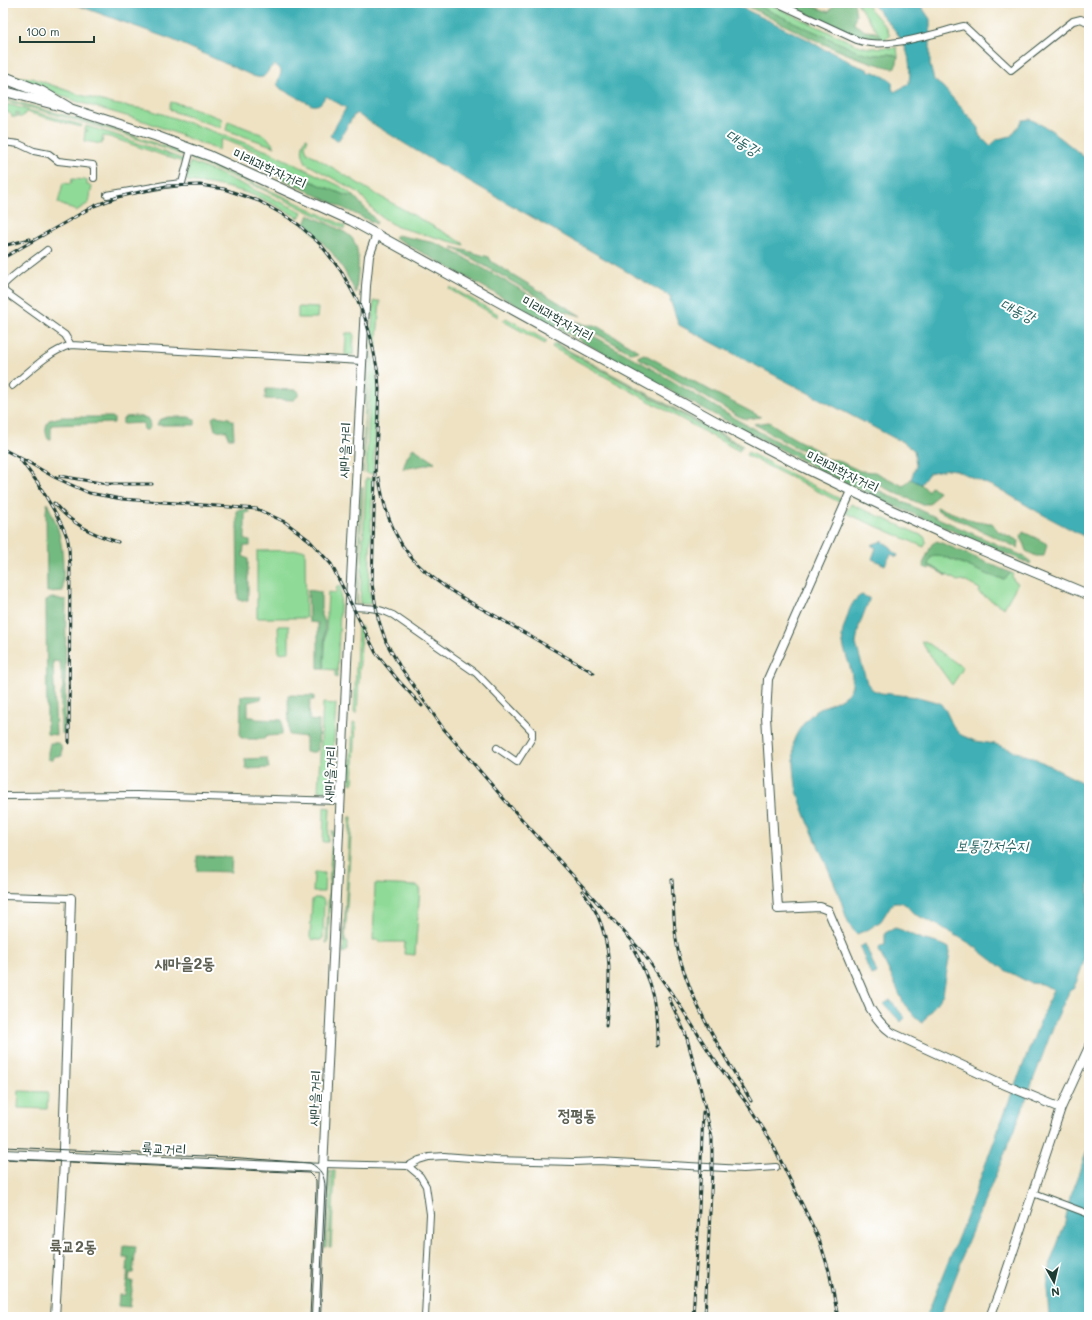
<svg xmlns="http://www.w3.org/2000/svg" width="1092" height="1320" font-family="Mali,'Poor Story',sans-serif">
<rect width="100%" height="100%" fill="#fff"/>
<filter id="ink" filterUnits="userSpaceOnUse"><feTurbulence type="fractalNoise" baseFrequency=".025" numOctaves="2"/><feDisplacementMap in="SourceGraphic" scale="8" xChannelSelector="R" yChannelSelector="G"/><feConvolveMatrix kernelMatrix="1 2 1 2 8 2 1 2 1" color-interpolation-filters="sRGB"/></filter>
<filter id="wash" filterUnits="userSpaceOnUse"><feTurbulence type="fractalNoise" baseFrequency=".012" numOctaves="4" result="noise"/><feDisplacementMap in="SourceGraphic" scale="16" xChannelSelector="R" yChannelSelector="G"/><feGaussianBlur stdDeviation="0.9" result="paint"/><feColorMatrix in="noise" values="0 0 0 0 0 0 0 0 0 0 0 0 0 0 0 0 0 1.4 0 .05"/><feComposite in="paint" operator="in"/></filter>
<g filter="url(#wash)">
<rect width="100%" height="100%" fill="#eee2c3"/>
<path fill="#8fda97" stroke="#578c66" d="M752,3h15l90,42 12,3 20,-1 1,2 7,-2 1,9 -9,-2 -15,1 -17,-3z
M857,3h8l21,24 4,9 -4,2v2l-6,1 1,-4z
M13,76l19,2 45,16 36,10 37,6 48,16 69,25 73,35 14,10h-7l-5,-2 -34,-14 -39,-19 -11,6 -8,-4 2,-4 8,3 2,-8 -40,-15 -4,11 -71,-28 -72,-21z
M3,98l112,31 71,25 -1,2 -70,-25 -112,-31z
M171,102l17,4 34,13 -1,9 -49,-17 -3,-3z
M3,104l7,1 72,20 -1,2 -55,-15 -4,5h-5l2,-4 -3,-1v5h-4v-2l-4,-3 -5,3z
M228,121l38,15 9,11 -49,-17z
M86,126l27,8 72,26v3l-75,-26 -7,-1 -1,8 -18,-3 1,-10h3l-3,-1z
M306,138l2,1 -3,7 2,6 67,41 89,50 1,2 -67,-18 -21,-14 -18,-21 -51,-28c-6,-9 -6,-17 -1,-26z
M192,157l93,40 60,29 -1,3 -82,-40 -71,-30z
M190,162l30,12 82,38 -3,6c-13,-7 -26,-14 -39,-20 -23,-10 -48,-14 -73,-17v-7z
M72,179l15,1v5l5,1 -3,17 -13,8 -18,-8 5,-20 8,1z
M450,287l48,27v3l-49,-28z
M374,301h6l-4,51 -5,-17z
M298,307l20,1 -1,10h-19z
M506,318l41,23 -2,3 -42,-23z
M346,333h8l-1,22h-8z
M555,343l188,103 -1,1z
M554,344l187,104 -2,3 -187,-104z
M368,345h2l-7,128 -1,-1z
M372,350l6,36 -5,88 -7,-1z
M748,452l94,48 1,4 -97,-49z
M366,478l7,1 -4,105 2,20h-11z
M361,487h2l-6,117h-1z
M851,504l74,33 1,5 -2,5 -78,-34z
M305,550l1,68h-49v-67z
M936,555c24,5 44,19 68,24l7,-6 3,1 -2,2 2,5 4,2 -14,25 -25,-15 1,-4 -18,-9 -4,1 -30,-16 2,-7z
M337,586l4,1 -4,91 -2,-1v-7l-11,-1 4,-77 8,1z
M278,626h11v26l-10,1z
M358,626l4,1 -5,86h-3z
M925,641l37,26v3l-10,15 -31,-43z
M323,703l13,1 -5,87h-13z
M353,723h3l-3,61 -3,-1z
M324,807l6,1 -2,34h-5z
M350,817h2l-7,125h3l-1,9 -4,2z
M332,831h2l-6,112h-2z
M314,873h11l-1,19h-11z
M375,884l43,2 2,2 -5,67 -11,-1 1,-12h-26v-2h-6z
M314,898h8l2,3 -1,37 -2,2h-8l-3,-3 2,-37z
M19,1091l29,1 -1,17 -29,-1z
M328,1170h2l-4,77h-2z
M332,1171h3l-4,76h-2z"/>
<path fill="#73ba80" stroke="#497c5a" d="M741,3h11l105,48 17,4 15,-1 9,2 -1,7 -2,4 -3,1c-53,-12 -102,-41 -151,-65z
M785,3h23l1,2 20,7 6,-9h19l2,12 -2,9 11,7 10,1 6,5 -1,4c-28,-2 -69,-26 -95,-38z
M268,161l40,19 34,14 5,2h7l23,26 -1,2 -118,-57z
M309,215c10,5 34,15 41,21 13,12 7,42 6,57l-12,-23 -11,-16 -28,-30z
M397,235l38,8 14,6 76,43 72,46 45,25 97,58 54,29 138,65 92,41 8,6 -1,2 -138,-59 -70,-34 -124,-65 -304,-169z
M452,247l37,10 3,5 89,54 -18,-5z
M572,320l15,5h8l44,26 -8,2z
M644,354l71,39 46,24 -15,2 -8,-3 -101,-59z
M266,389l31,1 2,2 -1,4 -4,4 -29,-1z
M135,416l12,2 2,3 1,6 -3,3h-3l-1,-7 -20,1v-5l3,-2z
M215,416l14,2 4,3 1,17h-6l-1,-7 -12,-1 -3,-12z
M61,417h51l2,1v5l-63,2v14h-3c-3,-7 -3,-13 1,-19z
M168,417h21l6,3v5h-38l2,-5z
M769,422l23,15 32,17c-26,0 -48,-19 -70,-30z
M413,448l22,14 -10,3 -22,4 4,-12z
M819,458l18,2 23,11 15,1 28,14 8,-7 10,5 7,7 3,-4 8,4 -9,13h-9l-14,-6z
M47,503c5,11 11,23 13,35 4,17 3,36 3,53l-16,1 -1,-79z
M937,507l39,15 16,1 6,8 21,10 -1,7 -81,-38z
M237,510h11l2,2 -4,1 -1,2v25l5,1v5h-6l-1,10 5,3v41h-10z
M1023,532l13,6 11,6 -3,12h-8l-10,-5 -5,-14z
M937,541l74,32 -7,6c-5,-1 -10,-2 -15,-4 -13,-4 -48,-25 -59,-17l-2,7 6,2 13,9 -17,-9 -1,2 -5,-2 -1,-3 9,-20z
M308,590l13,2v24l4,5 -1,47h-6v-45l-9,-1z
M52,598l14,2 -1,133h-4v-38l2,-8 -3,-25 -7,-1 3,74 -9,-1 -1,-134z
M288,695l26,1v4h-4l-1,20 10,1 -1,29 -3,2h-9v-15l-17,-2z
M241,696h21l-1,3 -13,3v15h6l2,2 26,1v15l-15,1 -3,3h-20l-4,-2z
M50,743h8l3,2 1,11h-8l-2,4 -4,-1v-7z
M267,758l2,10 -23,1 -1,-10z
M197,856l35,1 -1,15 -34,-1z
M124,1246l12,1 -3,26h-3l-1,8h4l-3,26 -12,-1 1,-11h6l3,-23 -1,-1 1,-13h-5z"/>
<path fill="#3fb0b6" stroke="#2f7675" d="M71,3h661l77,37 14,9 12,4 18,11 14,5 2,2c5,1 6,1 10,3 7,5 15,3 13,14l2,4 13,-7 2,-2c5,-40 -15,-52 -37,-80h47l11,16v46l4,15 9,7 36,41v7l11,11 8,-7 13,-3 12,-16 7,-1 21,11 38,31v378l-51,-27 -37,-22 -46,-20 -8,-1 -18,4 -8,11 -10,-5 5,-13 -2,-16c-7,-4 -11,-10 -18,-11l-217,-114 -9,-25 1,-3 -12,-7 -244,-140 -58,-36 -1,-1 -3,4 -15,24 -8,-5 16,-28 -20,-12c-5,6 -5,10 -14,9l-31,-16 -4,-5c1,-4 4,-9 4,-13 -1,-2 -2,-4 -4,-5 -7,-3 -9,8 -14,11 -4,1 -6,0 -10,-1l-80,-36z
M882,541l9,6 1,3 6,5 -1,2 -6,-3 -6,11 -13,-6 4,-11 -5,-3z
M862,595l7,3v2l-10,26 -3,18 11,39 6,7 8,3 37,4 22,6 6,8 8,17 7,7 14,6 20,3 41,15 53,27v162l-13,35 -3,5 -4,4 -14,30 -40,107 -51,121 -3,13 -21,54h-14l33,-82 53,-142 41,-104 -12,-5 -11,-1 -25,-13 -34,-26 -33,-19 -24,-11 -8,-9 -5,-3h-6l-4,3 -10,16 -12,8 -12,5c-11,-10 -13,-26 -18,-39 -13,-34 -31,-68 -42,-104 -2,-5 -5,-48 -3,-51 3,-9 12,-20 19,-27 9,-8 37,-13 39,-28 2,-17 -10,-33 -10,-50 1,-8 5,-16 7,-24 2,-6 7,-14 13,-16z
M895,928c9,2 16,7 24,10 10,4 21,4 30,10l1,5 -7,41 -21,29 -2,-1 -16,-18 -16,-35 -8,-16 -1,-4 1,-3 5,-1v-12z
M865,944l12,29 -6,2 -11,-28z
M890,1000l15,18 -4,4 -17,-18z
M1089,1146v171h-40l-2,-29 4,-27 13,-35 7,-33z"/>
</g>
<g filter="url(#ink)">
<g fill="none" stroke-linecap="round" stroke-linejoin="round">
<g stroke="#3e5649" stroke-width="8">
<path id="street" d="M777,3l80,37c29,11 77,-7 107,-14l47,44 62,-49 8,-2 8,4
M3,142l16,2 15,7 15,3 9,7 35,4 1,3v10
M107,195l58,-10 17,-2 9,-34
M47,250c-7,6 -40,29 -43,35 -1,3 0,4 1,7l60,43 6,10
M12,386c18,-15 36,-34 59,-41l291,16
M349,607c18,1 28,0 44,8l83,58 56,58v7l-15,24 -20,-14
M3,796l134,-1 203,6
M3,896l68,2
M324,1164l84,2 11,-6 10,-3 15,-1 52,4 78,2 25,-1 144,8 33,-2
M408,1166l12,10 6,10 4,28 -5,103
M1033,1193l56,21"/>
</g>
<g stroke="#3e5649" stroke-width="10">
<path id="secondary" d="M851,491l-83,188 -2,38 12,192 42,-2 8,3 42,98c6,10 12,18 22,25l106,49 63,26
M3,1154l320,14
M55,1317l9,-155 -1,-13 8,-251
M316,1317l34,-717 16,-314 3,-30 8,-22
M990,1317l11,-29 60,-180 28,-61"/>
</g>
<g stroke="#3e5649" stroke-width="11">
<path id="primary" d="M3,91l65,17 88,28 54,20 142,65 363,200 86,45 90,44 55,25 143,60"/>
</g>
<g stroke="#3e5649" stroke-width="13">
<path id="highway" d="M3,77l38,15 27,16"/>
</g>
<use href="#street" stroke="#fff" stroke-width="6"/>
<use href="#secondary" stroke="#fff" stroke-width="8"/>
<use href="#primary" stroke="#fff" stroke-width="9"/>
<use href="#highway" stroke="#fff" stroke-width="11"/>
<path stroke="#1f3d34" stroke-width="1" d="M3,1147l225,10 82,6c11,6 15,13 15,25l-6,129
M3,1159l306,14 7,7v9l-6,128"/>
<g stroke="#1f3d34" stroke-width="3">
<path id="rail" d="M3,246l27,-7
M3,258l91,-52 24,-9 48,-11 34,-1 24,4 35,12 30,17 10,7 22,20 20,26 16,29 8,18 6,20 7,35 1,16 -4,87 -3,108 6,34 8,24 13,23 44,63 66,77 134,148 34,48 36,57 35,47 22,34 49,100 10,32 9,46
M3,449l23,12 28,16 35,16 33,6 135,10 28,13 24,18 22,24 45,89 22,27 24,26
M20,459l20,27
M60,476l47,8h45
M379,478c4,27 13,56 31,78 24,28 58,45 89,62 32,19 64,37 95,55
M37,481c10,19 23,36 30,56 3,9 2,20 3,29l-1,177
M54,503c16,20 40,32 64,39
M672,880c2,27 1,57 9,82 15,51 44,94 70,139
M582,891c5,7 11,15 15,23 17,37 12,73 9,112
M632,946c20,37 26,58 25,100
M669,998l17,37 12,43 14,60v33l-7,146
M693,1317l5,-84 5,-121"/>
</g>
<use href="#rail" stroke="#fff" stroke-width="1.5" stroke-dasharray="4.5" stroke-linecap="butt"/>
</g>
</g>
<g text-anchor="middle" dominant-baseline="central" stroke-width="4" stroke-linejoin="round" paint-order="stroke">
<g font-size="14" fill="#1f3d34" stroke="#fff">
<text transform="translate(270 168) rotate(24)">미래과학자거리</text>
<text transform="translate(558 318) rotate(29)">미래과학자거리</text>
<text transform="translate(344 450) rotate(-87)">새마을거리</text>
<text transform="translate(843 471) rotate(26)">미래과학자거리</text>
<text transform="translate(329 774) rotate(-87)">새마을거리</text>
<text transform="translate(314 1098) rotate(-87)">새마을거리</text>
<text transform="translate(164 1148) rotate(3)">륙교거리</text>
</g>
<g font-size="15" font-style="italic" fill="#2a6562" stroke="#fff">
<text transform="translate(743 142) rotate(32)">대동강</text>
<text transform="translate(1018 310) rotate(25)">대동강</text>
<text x="992" y="845">보통강저수지</text>
</g>
<g font-size="16" font-weight="bold" fill="#5e6154" stroke="#fff">
<text x="185" y="962">새마을2동</text>
<text x="577" y="1114">정평동</text>
<text x="73" y="1245">륙교2동</text>
</g>
</g>
<rect width="1092" height="1320" fill="none" stroke="#fff" stroke-width="16"/>
<g transform="translate(1054 1282) rotate(172)" stroke="#ffffff" stroke-width="3" paint-order="stroke">
<path d="M0-3L7 15L0 10L-7 15Z" fill="#1f3d34"/>
<text y="-6" font-size="11" font-weight="bold" text-anchor="middle" fill="#1f3d34">N</text>
</g>
<path d="M20 36v6h74v-6" fill="none" stroke="#1f3d34" stroke-width="2"/>
<text x="26" y="36" font-size="12" fill="#1f3d34" stroke="#ffffff" stroke-width="3" paint-order="stroke">100 m</text>
</svg>
